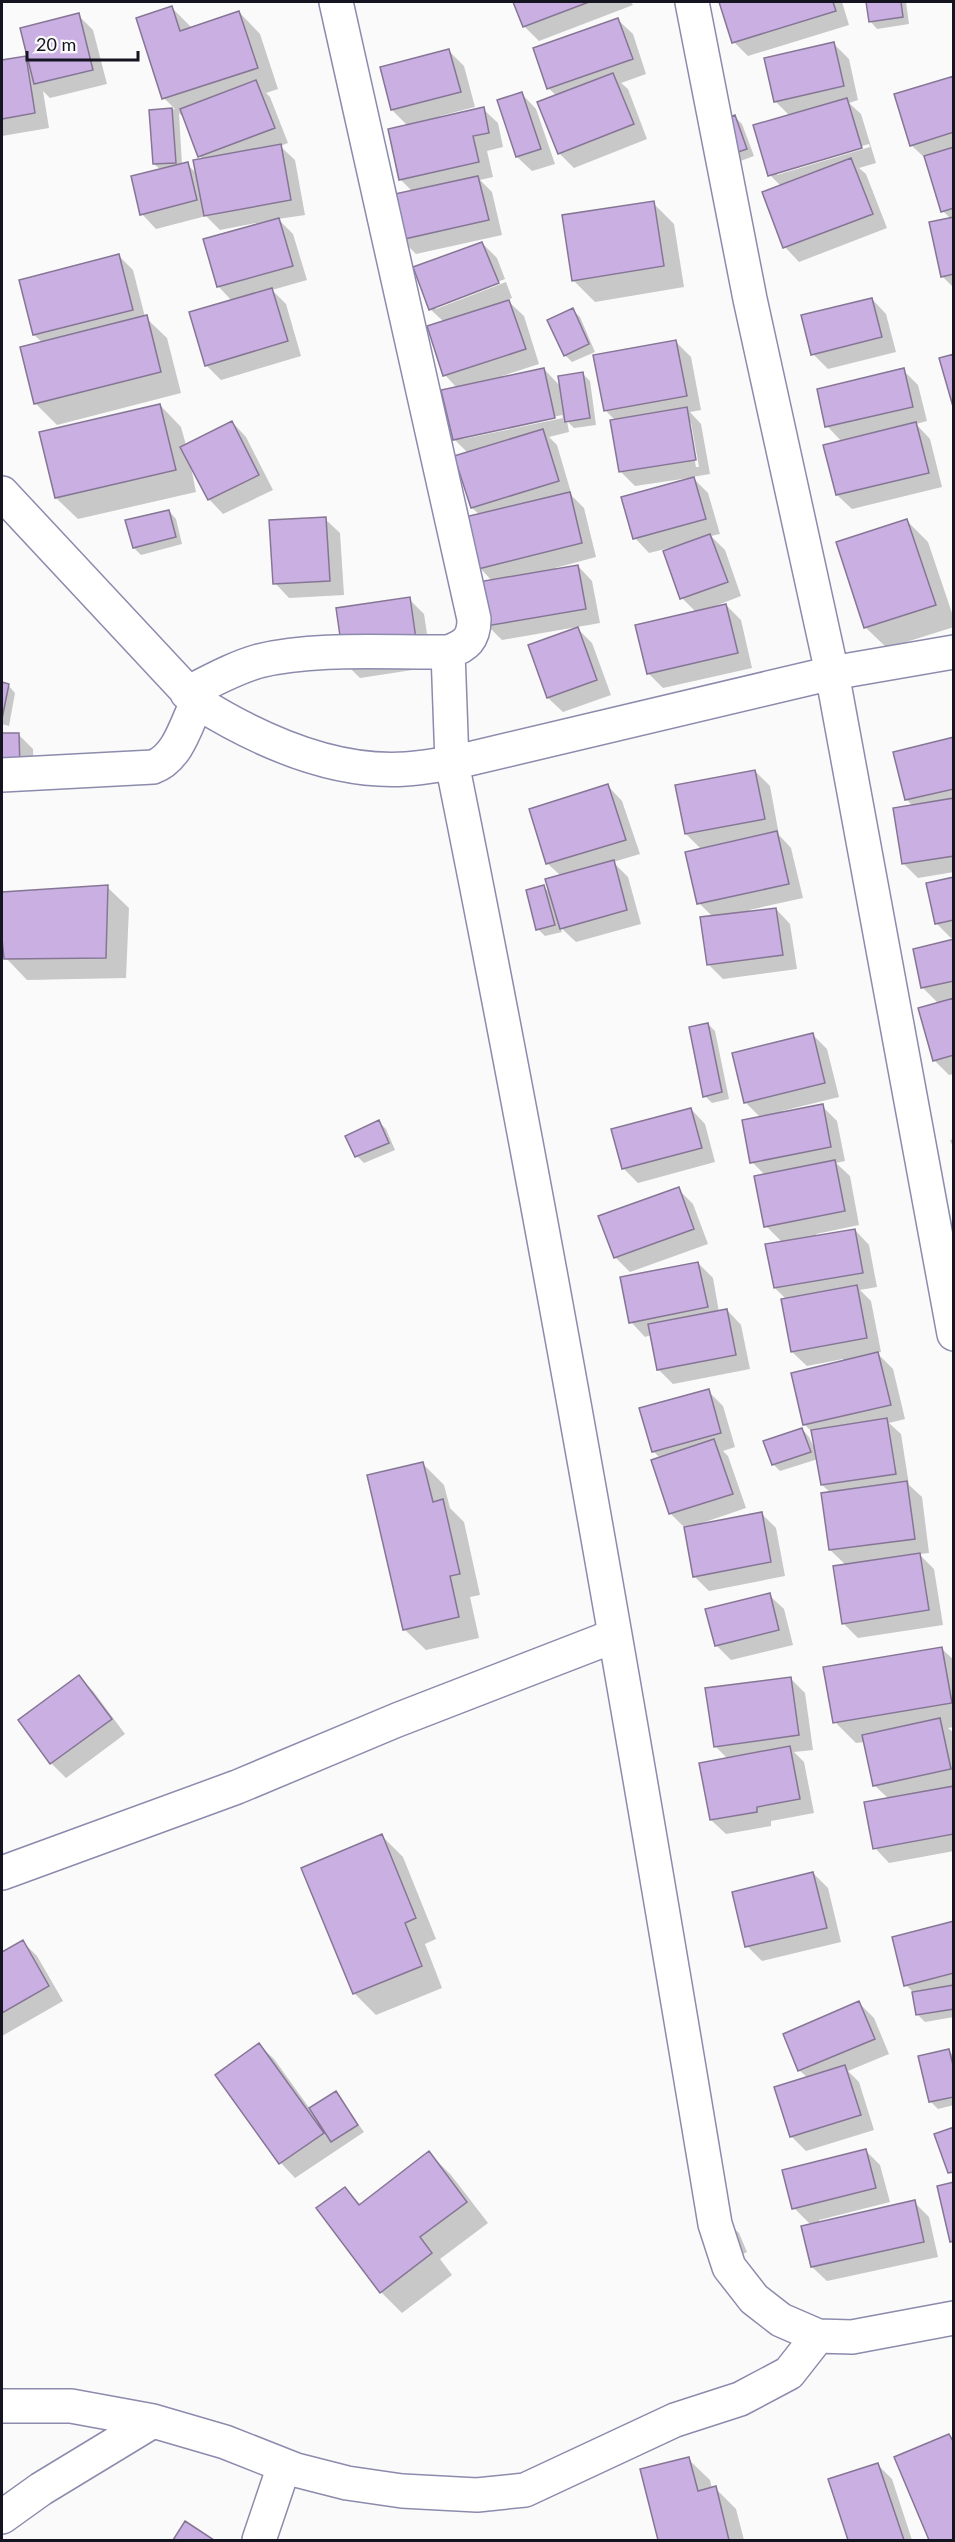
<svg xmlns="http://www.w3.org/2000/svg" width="955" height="2542" font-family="Lato,sans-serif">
<rect width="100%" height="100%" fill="#fafafa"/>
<path fill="#0003" fill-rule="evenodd" d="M514,2h117l2,3 -94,36 -15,-15z
M721,2h121l7,23 -101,31 -14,-14z
M868,2h38l3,22 -32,5 -7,-8z
M172,8l20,20 47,-16 21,22 18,55 -12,4 4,4 18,46 -8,3 15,14 10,55 -27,4 15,15 14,46 -35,10 14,14 15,52 -80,24 -15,-15 26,-64 -14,-15 38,-63 -36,7 -14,-14 -50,13 -14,-15 19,-44 -7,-6 -3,-53 24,-2 -11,-11zM179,113l6,6 17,41 -5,14 -10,-10 -5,1z
M78,15l15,15 14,54 -57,14 -7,-7 6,37 -47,8v-74l23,-4 6,6z
M618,20l15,14 13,40 -25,9 7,6 19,50 -73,29 -15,-15 -2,-57 -9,-8z
M834,44l15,15 9,41 -9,3 12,11 15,49 -17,5 7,6 21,54 -88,34 -14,-15 -4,-61 -11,-11 20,-59 -15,-15zM869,144l1,3 -93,28v-4z
M449,51l15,15 11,41 -35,9 1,2 42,-9 15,14 5,24 -16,4 6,26 -13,3 12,12 10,43 -86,19 -15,-15 12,-47 -13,-13 8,-53 -16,-16z
M954,78v210l-12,-12 9,-57 -8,-8 -16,-51 -16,-15z
M522,94l14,15 19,55 -23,7 -15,-14 -18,-56z
M735,117l7,7 12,32 -19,7z
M653,203l21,21 10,63 -89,15 -22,-22z
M482,243l15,15 8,21 -69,27v3l70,-27 6,16 -5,2 17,16 15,48 -37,12 1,2 41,-9 17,18 22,-13 7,7 6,44 -22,3 -7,-7 2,11 -20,5 8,8 15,51 12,12 12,49 -41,11v2l23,-4 14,15 8,42 -98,17 -15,-15 5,-44 -12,-13v-53l-8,-7 -4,-55 -14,-14 3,-51 -12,-13 -1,-53 -14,-13zM562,415l1,3 -100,21v-3z
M118,255l15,15 12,47 22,21 14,55 -124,32 -22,-22 8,-60 -9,-8z
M872,299l14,15 10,38 -68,17 -15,-15z
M573,310l7,7 15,35 -23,10 -7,-7z
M676,342l15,15 10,53 -11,2 11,12 9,50 -18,3 16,16 12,41 -9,2 14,14 16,46 -26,10v2l11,-3 15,15 11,48 -89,20 -15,-15 48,-61 -14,-14 -9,-51 -24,6 -14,-15 54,-58v-2l-54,8 -14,-14 -5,-51 -11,-11zM688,423h3l8,44h-3z
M903,370l15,15 9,36 -11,3 14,15 12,48 -90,22 -15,-14 5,-53 -15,-16z
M160,405l21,22 5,18 46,-23 14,15 27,53 -50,24 -14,-15 -18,-32 5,25 -118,27 -22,-21z
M169,511l7,8 6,25 -41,11 -7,-7z
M325,519l15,14 4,62 -55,3 -14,-15z
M907,521l21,21 26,77v8l-67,21 -22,-21z
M409,599l15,15 8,53 -72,11 -15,-15z
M578,629l14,14 19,52 -48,17 -15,-14 -18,-52z
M2,684l6,1 7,8 -6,33 -7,-2z
M18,734l15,15 1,33 -32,1v-48z
M954,739v133l-36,6 -15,-15 10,-57 -7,-7z
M755,771l15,15 9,49 12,13 12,50 -54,12 1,3 26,-4 14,15 7,45 -74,10 -15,-15 5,-47 -14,-14 3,-53 -16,-16z
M608,786l14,15 18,53 -27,8 15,15 13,47 -65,18 -16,-15 2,5 -17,4 -7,-7 6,-42 7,7 10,-18 -13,-12 -18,-54z
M954,879v58l-3,1 -15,-15z
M107,887l22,21 -3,70 -99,2 -21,-22 -4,-30v-35z
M954,941v133l-5,1 -15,-15 5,-56 -16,-16 -9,-38z
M708,1024l7,7 14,68 -17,4 -7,-7z
M813,1035l14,14 12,48 -57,14 1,3 39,-8 15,15 8,40 -9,2 14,13 9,49 -43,9 1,2 38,-6 14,15 8,42 -17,3 11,11 10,51 -4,1 16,16 12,50 -16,4 12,11 8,51 13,12 7,56 -10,1 15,15 9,56 -85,13 -15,-15 3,-58 -16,-15 1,-57 -9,-8 -4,-26 -38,12 -7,-7 29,-35 7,8 8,17 -4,-21 -9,-9 39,-62v-3l-36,7 -15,-14 -5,-52 -12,-12 7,-46 -16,-16 -1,-51 -13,-13 9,-44 -16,-16z
M691,1109l14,15 10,38 -77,21 -15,-15z
M379,1122l7,7 9,21 -31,13 -7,-7z
M954,1139v11l-4,-10z
M678,1189l15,15 15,40 -78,28 -14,-14 -16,-41z
M698,1263l15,15 6,34 8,-2 14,15 9,44 -77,15 -15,-15 -7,-34 -6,2 -14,-15z
M708,1391l15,15 12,41 -12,4 5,5 18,52 -44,15v2l60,-11 14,14 9,48 -76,15 -15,-15 -9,-48 -14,-14 -18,-53 8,-2 -8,-8z
M423,1464l21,21 6,23 14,14 16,73 -10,2 9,41 -53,12 -22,-21z
M769,1595l15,14 9,36 -62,15 -15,-15z
M942,1649l12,11v67l-6,1 6,5v118l-65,12 -14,-15 14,-49 -15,-14 -9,-43 -9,1 -21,-21z
M79,1677l14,14 32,43 -59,44 -14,-14 -32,-44z
M791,1679l14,14 8,57 -19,2 10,10 10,51 -43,8v5l-45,8 -15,-14 17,-61 -13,-13z
M382,1836l21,21 33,82 -11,5 17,44 -66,27 -22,-22 -51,-125z
M813,1873l15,15 13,54 -79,19 -15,-15z
M954,1923v94l-29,5 -8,-8 -3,-21 -8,-8z
M23,1942l14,14 26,45 -61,35v-83z
M859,2003l15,15 15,36 -41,17 11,11 15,48 -68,21 -15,-15 17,-58 -9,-8z
M259,2045l15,14 36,50 26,-16 28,39 -69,46 -14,-15 -64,-88z
M948,2050l6,6v49l-16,4 -7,-7 -11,-45z
M866,2151l14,14 10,37 -71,18 1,3 94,-21 15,15 9,40 -111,24 -15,-14 -1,-42 -17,-17z
M429,2153l22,22 37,48 -48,36 12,16 -50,38 -21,-21 -36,-103 16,16z
M731,2226l8,7 8,19 -19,9z
M688,2459l22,21 2,9 3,-1 21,21 8,31h-85l-17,-70z
M877,2464l15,15 20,61h-62l-20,-60z
M185,2523l26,17h-37z"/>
<path fill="#caafe3" stroke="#867695" stroke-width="1.5" d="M513,2h76l-66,25z
M719,2h114l3,9 -104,32z
M866,2h35l2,15 -34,5z
M172,6l8,25 59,-20 19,57 -96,31 -26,-81z
M79,13l14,57 -59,14 -14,-56z
M618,18l15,41 -86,30 -14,-41z
M834,42l10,44 -70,16 -10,-44z
M449,49l12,43 -70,18 -11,-43z
M26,56l9,57 -33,6v-59z
M613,73l21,51 -76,30 -21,-52z
M954,76v56l-44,14 -16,-52z
M256,80l19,48 -77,29 -18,-48z
M522,92l19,57 -25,8 -19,-57z
M847,98l15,50 -94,28 -15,-51z
M484,107l5,26 -16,3 6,26 -80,18 -11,-51z
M172,108l4,55 -23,1 -4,-54z
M735,115l12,34 -21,7 -12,-33z
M281,144l10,56 -87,16 -11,-56z
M954,147v61l-13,4 -17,-56z
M851,158l22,56 -90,34 -21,-56z
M188,162l9,38 -57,15 -9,-39z
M478,176l11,44 -89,20 -10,-45z
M654,201l10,65 -92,15 -10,-66z
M954,217v57l-13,3 -12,-55z
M279,218l14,48 -76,21 -14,-48z
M482,242l17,41 -70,27 -16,-43z
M119,254l14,56 -100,25 -14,-55z
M272,288l16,53 -83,25 -16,-54z
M872,298l10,39 -71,18 -10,-40z
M509,300l17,49 -83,27 -16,-50z
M573,308l16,36 -25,12 -17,-36z
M147,315l14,57 -127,32 -14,-57z
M676,340l11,56 -83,15 -11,-56z
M954,354v56l-15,-52z
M544,368l11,50 -102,22 -12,-50z
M904,368l9,39 -88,20 -8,-38z
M583,372l7,46 -25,4 -7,-46z
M160,404l16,66 -121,28 -16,-66z
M687,407l9,53 -77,12 -9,-52z
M232,421l27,54 -51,25 -28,-53z
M916,422l13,51 -93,22 -13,-50z
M543,429l16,52 -88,27 -17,-52z
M694,477l12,42 -73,20 -12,-42z
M570,492l12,51 -104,26 -13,-52z
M169,510l7,27 -43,11 -8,-28z
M326,517l4,64 -57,3 -4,-64z
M907,519l29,86 -72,23 -28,-86z
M710,534l18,48 -48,17 -17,-48z
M578,565l8,44 -100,17 -8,-44z
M410,597l8,56 -74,11 -8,-56z
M726,604l12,49 -91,21 -12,-49z
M578,627l19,53 -50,18 -19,-53z
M2,682l7,2 -7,35z
M2,733h17l1,35h-18z
M954,737v52l-49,11 -12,-48z
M755,770l10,49 -80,15 -10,-49z
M608,784l18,56 -80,24 -17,-55z
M954,798v58l-52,8 -9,-56z
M777,831l12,53 -92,20 -12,-52z
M614,860l13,50 -67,19 -15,-50z
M954,877v43l-19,4 -9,-41z
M108,885l-2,73 -102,1 -2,-20v-47z
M544,885l11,40 -19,5 -10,-40z
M776,908l7,47 -76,10 -7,-48z
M954,939v42l-33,7 -8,-39z
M954,998v57l-21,6 -15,-53z
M708,1023l14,69 -19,5 -14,-70z
M813,1033l12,50 -81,20 -12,-50z
M823,1104l8,43 -81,16 -8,-43z
M691,1108l11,40 -80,21 -11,-40z
M379,1120l10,23 -34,14 -10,-21z
M835,1160l10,51 -81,16 -10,-51z
M679,1187l15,42 -80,29 -16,-42z
M855,1229l8,44 -89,15 -9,-44z
M698,1262l10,45 -79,16 -9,-46z
M857,1285l10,53 -76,14 -10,-53z
M727,1309l9,46 -79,15 -9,-46z
M878,1352l13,53 -88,20 -12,-52z
M709,1389l12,44 -69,19 -13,-44z
M887,1418l9,56 -75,11 -10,-55z
M802,1428l9,24 -39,13 -9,-24z
M714,1439l19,55 -64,20 -18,-54z
M423,1462l10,40 10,-3 17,75 -10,2 9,41 -56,13 -36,-155z
M907,1481l8,58 -86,11 -8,-57z
M762,1512l9,50 -78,15 -9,-50z
M920,1553l9,57 -87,14 -9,-58z
M770,1593l9,37 -64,16 -10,-37z
M942,1647l10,56 -119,20 -10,-56z
M79,1675l33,44 -62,45 -32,-44z
M791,1677l8,58 -85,12 -9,-59z
M940,1718l11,51 -78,17 -11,-51z
M790,1746l10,53 -43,8v5l-47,8 -11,-57z
M954,1786v48l-81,15 -9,-47z
M382,1834l34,84 -11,5 17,43 -69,28 -52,-126z
M813,1872l14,56 -82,19 -13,-55z
M954,1921v52l-50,13 -12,-49z
M23,1940l26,46 -47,27v-61z
M954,1985v24l-38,6 -4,-23z
M859,2001l16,38 -77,32 -15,-37z
M259,2043l65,90 -45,31 -64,-89z
M949,2049l5,20v28l-25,5 -11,-46z
M845,2065l16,50 -71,22 -16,-50z
M336,2091l22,34 -27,17 -22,-34z
M954,2127v45l-6,1 -14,-39z
M866,2149l10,39 -84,21 -10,-39z
M429,2151l38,51 -47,35 12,16 -52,40 -64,-85 29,-21 14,18z
M954,2182v59l-4,1 -13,-56z
M915,2200l9,42 -113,25 -10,-41z
M949,2434l5,9v97h-25l-35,-83z
M689,2457l9,34 18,-5 13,54h-71l-18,-71z
M878,2463l26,77h-56l-20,-61z
M185,2521l29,19h-41z"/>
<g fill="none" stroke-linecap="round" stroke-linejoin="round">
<g stroke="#8c8bad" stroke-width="36">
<path id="minor" d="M692,2l58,297 82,374 122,661
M2,493l195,209c61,38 135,72 209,67 15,-1 31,-4 46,-6 98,485 182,973 263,1461l14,43 25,32 27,21 37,16 34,1 102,-19
M448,652l4,111 380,-90 122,-21
M187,693c24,-12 47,-25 72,-32 57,-14 130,-8 189,-9 18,-6 26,-13 26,-33l-138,-617
M2,775l151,-8c25,-9 33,-42 44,-65
M2,1873l235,-86 160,-67 217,-84
M2,2406h69l82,15 72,21 71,28 51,13 55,8 75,4 48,-5 150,-70 65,-21 49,-26 29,-37
M2,2517l39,-28 112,-68
M259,2540l25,-74"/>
</g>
<use href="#minor" stroke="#fff" stroke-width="33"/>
</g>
<rect width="955" height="2542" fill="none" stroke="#151521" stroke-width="6"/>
<path d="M27 51v9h111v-9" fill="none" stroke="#151521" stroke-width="3"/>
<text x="36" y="51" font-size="18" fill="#151521" stroke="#fafafa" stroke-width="4.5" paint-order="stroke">20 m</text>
</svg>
